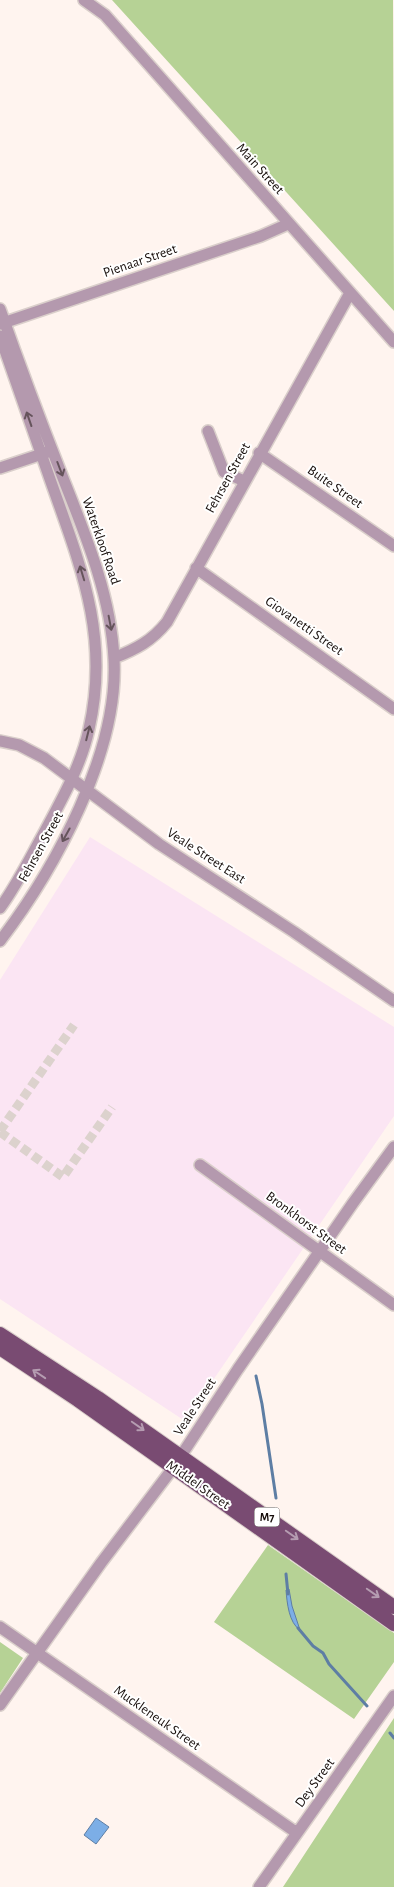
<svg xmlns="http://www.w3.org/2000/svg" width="394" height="1887" font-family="'Alegreya Sans',sans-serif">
<rect width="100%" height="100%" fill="#fff4ef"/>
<path fill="#fbe5f3" d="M90,837l304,190v89l-209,305 -185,-122v-319z"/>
<path fill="#b6d295" d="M112,0h281l1,311z
M268,1545l126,88v29l-40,57 -140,-97z
M0,1642l23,16 -23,35z
M394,1718v169h-111z"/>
<path fill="#7caee6" stroke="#5e7ea4" d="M289,1589l3,17 8,24c-11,-7 -13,-27 -14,-40z
M96,1818l13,9 -13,17 -12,-9z"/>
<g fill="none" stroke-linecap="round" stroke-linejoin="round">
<path stroke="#5e7ea4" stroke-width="3" d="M256,1376l6,28 14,94
M286,1574l2,20
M298,1628l15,18 10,7 6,11 38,42
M390,1733l4,5"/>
<path stroke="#dcd2cd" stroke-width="9" stroke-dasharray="9 4.5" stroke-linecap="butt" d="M0,1131l74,-106
M0,1132l63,45 49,-70"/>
<g stroke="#dacfcb" stroke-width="14">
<path id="minor" d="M84,0l21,15 289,327
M0,309c20,57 41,113 63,169 23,58 48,118 51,181 5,93 -59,210 -114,282
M0,324l261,-88 27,-12
M0,336c17,49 34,97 51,146 30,85 59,155 38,247 -8,37 -27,70 -45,104 -14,25 -27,52 -44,75
M208,431l16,41 20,9
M259,453l135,93
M0,468l48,-16
M196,568l198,141
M114,658c22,-9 38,-17 53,-36l183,-329
M0,741l19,4 25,13 115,86 135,88 100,69
M200,1165l194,140
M0,1627l297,206
M0,1705l101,-142 72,-95 65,-99 115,-166 41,-56
M259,1887l135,-191"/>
</g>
<g stroke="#dacfcb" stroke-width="16">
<path id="primary" d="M0,1334l98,64 296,209
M0,1348l78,52 316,224"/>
</g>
<use href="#minor" stroke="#b499ae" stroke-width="11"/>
<use href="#primary" stroke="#794b72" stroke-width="14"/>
</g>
<defs><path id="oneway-shaft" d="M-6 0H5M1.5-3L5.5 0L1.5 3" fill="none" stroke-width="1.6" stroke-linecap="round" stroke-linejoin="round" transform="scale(1.25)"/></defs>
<g stroke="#66545c">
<use href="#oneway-shaft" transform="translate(29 419) rotate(-109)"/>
<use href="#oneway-shaft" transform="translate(60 469) rotate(69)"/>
<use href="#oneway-shaft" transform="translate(82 573) rotate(-107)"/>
<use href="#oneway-shaft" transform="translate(110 623) rotate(79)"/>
<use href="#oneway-shaft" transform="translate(88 733) rotate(-76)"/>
<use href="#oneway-shaft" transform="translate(66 835) rotate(119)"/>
</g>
<g stroke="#b59cb1">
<use href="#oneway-shaft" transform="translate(39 1374) rotate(-146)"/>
<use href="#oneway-shaft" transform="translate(138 1426) rotate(35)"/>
<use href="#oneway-shaft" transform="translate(292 1535) rotate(35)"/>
<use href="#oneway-shaft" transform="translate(373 1593) rotate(35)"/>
</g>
<g text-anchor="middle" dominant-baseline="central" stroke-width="4" stroke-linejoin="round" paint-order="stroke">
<rect fill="#fff" stroke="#5d5654" stroke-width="1" x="254.5" y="1507.5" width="25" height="19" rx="4"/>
<g font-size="12" font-weight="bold" fill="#170e0b">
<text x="267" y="1517">M7</text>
</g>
<g font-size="14" fill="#170e0b" stroke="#fff">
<text transform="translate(260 169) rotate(48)">Main Street</text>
<text transform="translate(140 261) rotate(-19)">Pienaar Street</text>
<text transform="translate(228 478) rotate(-61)">Fehrsen Street</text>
<text transform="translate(335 487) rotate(35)">Buite Street</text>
<text transform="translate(101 541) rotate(71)">Waterkloof Road</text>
<text transform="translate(304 626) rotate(35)">Giovanetti Street</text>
<text transform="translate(41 847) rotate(-61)">Fehrsen Street</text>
<text transform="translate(206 856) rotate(33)">Veale Street East</text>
<text transform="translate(306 1223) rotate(36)">Bronkhorst Street</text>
<text transform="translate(195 1407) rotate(-57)">Veale Street</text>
<text transform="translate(198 1485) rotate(35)">Middel Street</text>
<text transform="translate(157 1718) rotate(35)">Muckleneuk Street</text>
<text transform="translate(315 1783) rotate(-54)">Dey Street</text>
</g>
</g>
</svg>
